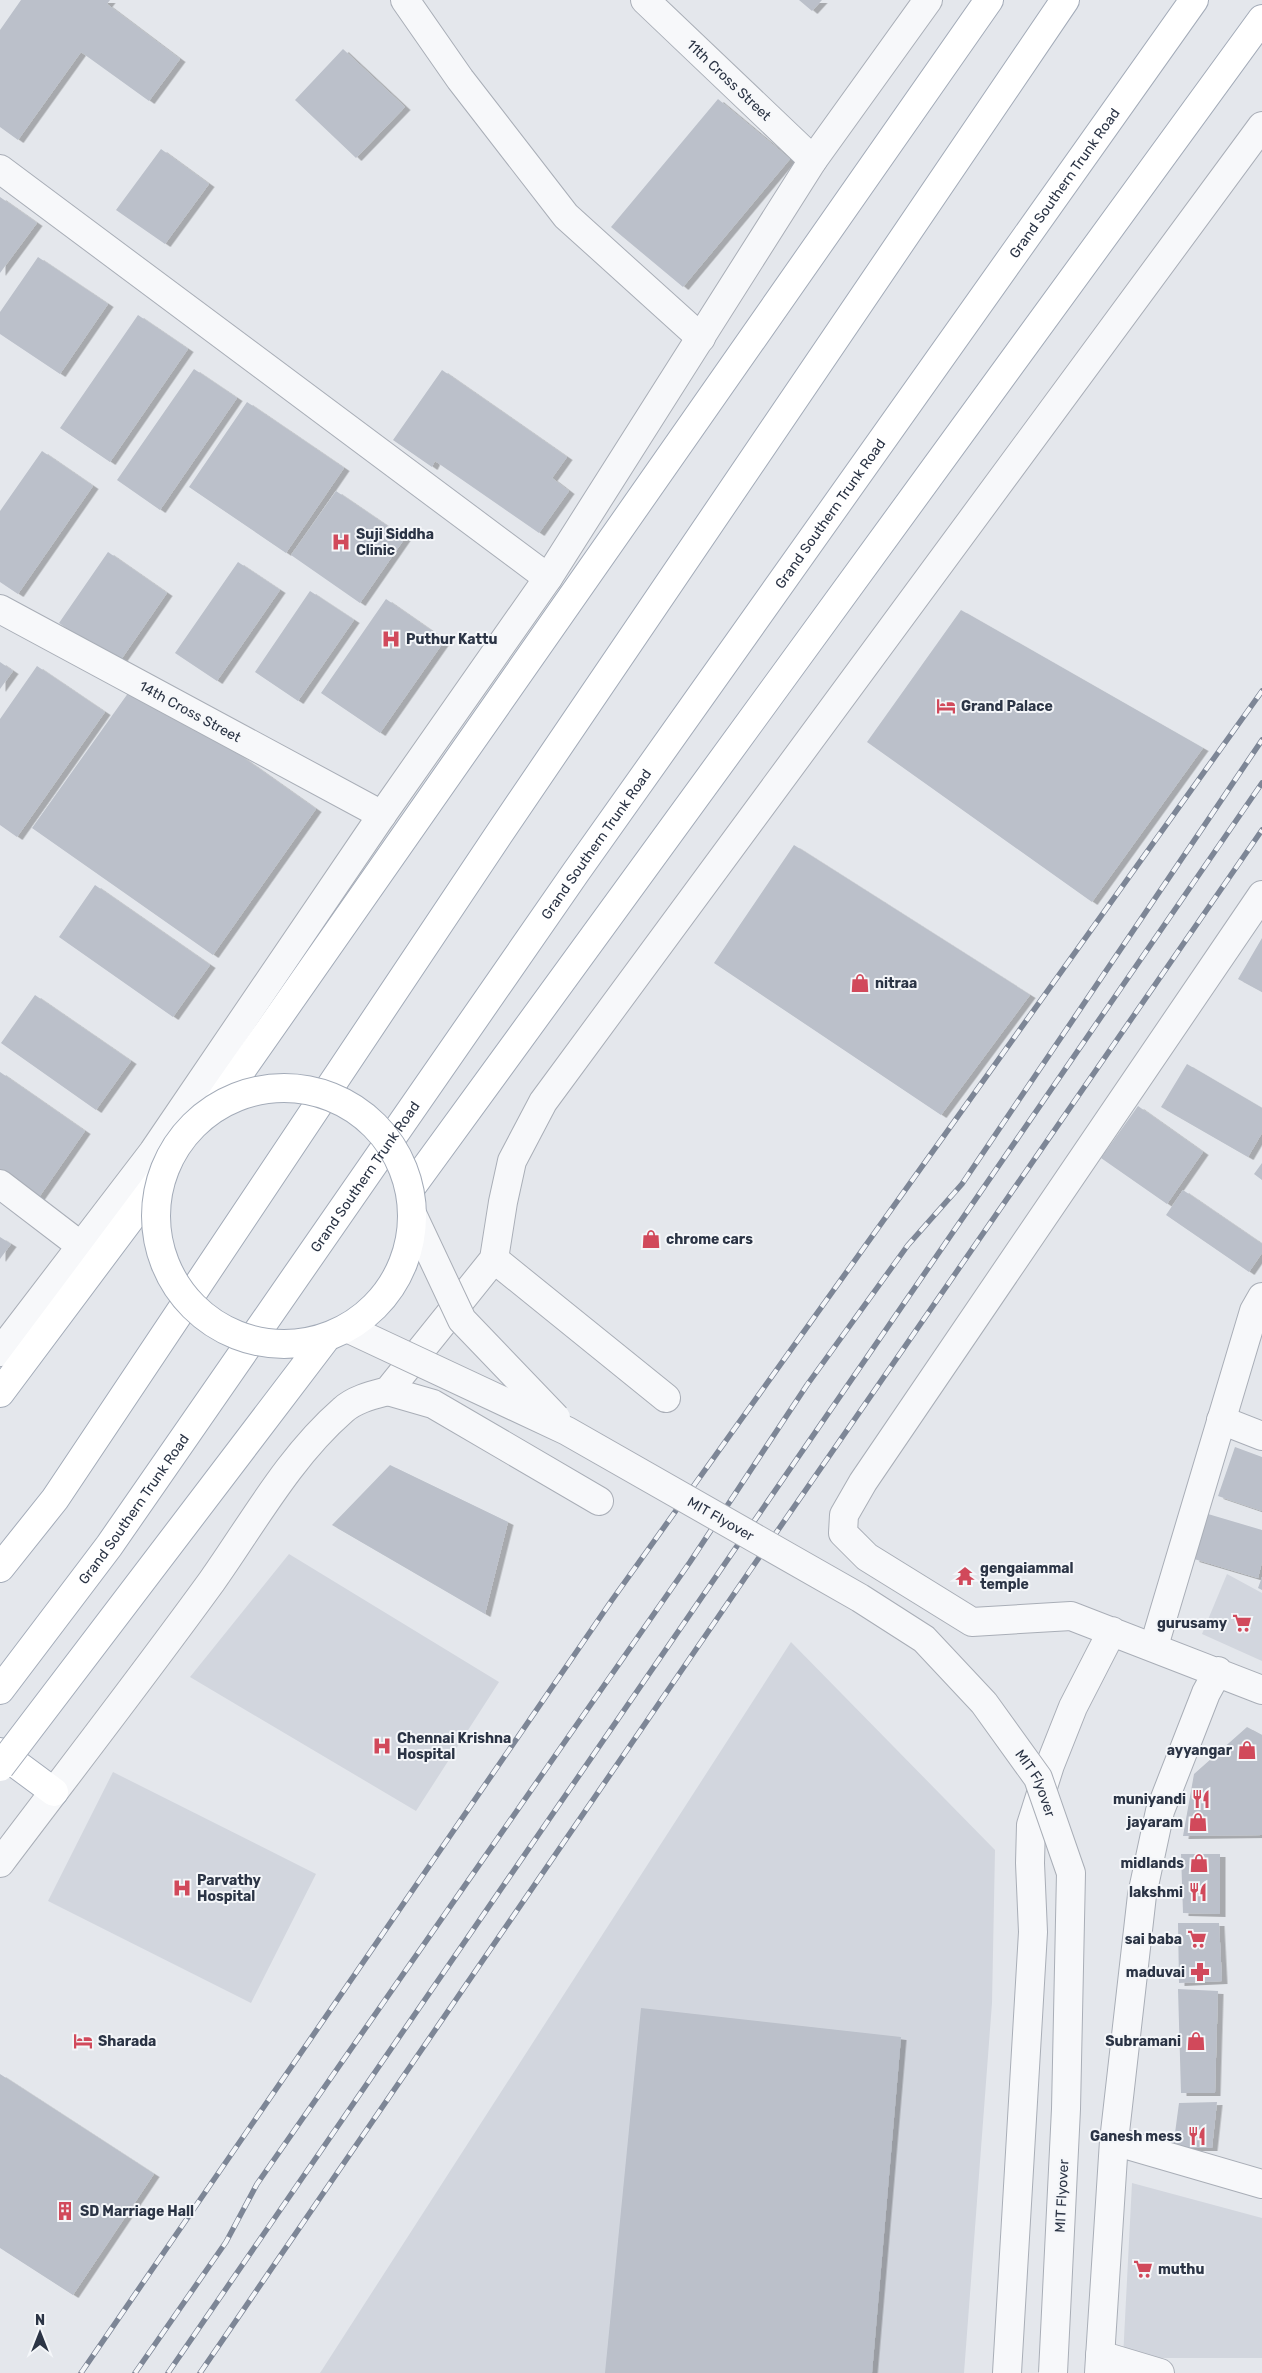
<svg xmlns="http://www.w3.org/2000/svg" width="1262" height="2373" font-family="Rubik,sans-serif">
<defs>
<filter id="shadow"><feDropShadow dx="5.5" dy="3" stdDeviation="0" flood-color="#0004"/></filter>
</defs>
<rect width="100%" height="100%" fill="#e4e7ec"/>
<path fill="#d2d6de" d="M289,1554l210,128 -83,129 -226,-134z
M1227,1574l35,19v68l-60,-27z
M791,1642l204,208 -3,153 -28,370h-644z
M113,1772l203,102 -65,129 -203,-102z
M1132,2183l130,35v140h-139z"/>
<path fill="#bbc0ca" filter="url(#shadow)" d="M21,0h89l-3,4 73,55 -31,42 -68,-49 -63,88 -18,-13v-97z
M799,0h23l-10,11z
M343,49l62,58 -49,51 -61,-58z
M718,99l72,60 -107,128 -72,-60z
M161,149l48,35 -44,60 -49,-34z
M0,197l37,26 -37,50z
M38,257l70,47 -48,70 -60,-40v-22z
M138,315l50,34 -78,113 -50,-34z
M194,369l43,29 -77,112 -43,-30z
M442,370l125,87 -15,21 17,13 -30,42 -104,-72 -3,6 -39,-27z
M247,402l97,66 -58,85 -97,-66z
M42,451l51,35 -75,108 -18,-12v-71z
M336,491l69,47 -45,65 -69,-48z
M108,552l59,41 -49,71 -59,-41z
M238,562l42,28 -63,91 -42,-28z
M310,591l44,29 -56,81 -43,-29z
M386,599l59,41 -65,93 -59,-40z
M961,610l242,138 -111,154 -225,-160z
M0,662l13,9 -13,18z
M37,666l68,46 -88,125 -17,-12v-106z
M136,682l180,127 -103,146 -181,-127z
M794,845l236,150 -89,120 -227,-152z
M95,885l115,80 -37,52 -114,-80z
M1262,938v54l-24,-13z
M35,995l96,66 -35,49 -95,-67z
M1187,1064l75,44v25l-14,24 -87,-50z
M0,1072l85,59 -50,72 -35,-25z
M1138,1106l65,46 -36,52 -66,-46z
M1262,1163v17l-8,-6z
M1183,1190l79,54v9l-13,19 -83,-57z
M0,1237l11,7 -11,15z
M1235,1447l27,10v54l-44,-15z
M390,1465l118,57 -23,92 -153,-89z
M1208,1514l54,16v32l-4,16 -64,-19z
M1262,1577v13l-4,-2z
M1247,1727l15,8v100l-79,1 11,-62z
M1181,1854h39v60l-37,-1z
M1178,1923h41l3,58 -43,2z
M1178,1989l40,2 -3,102h-34z
M641,2008l260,29 -29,336h-267z
M0,2074l154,100 -81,121 -73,-47z
M1217,2102l-5,46h-39l6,-45z"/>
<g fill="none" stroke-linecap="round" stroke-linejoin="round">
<g stroke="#a9aeb7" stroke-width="30">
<g id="minor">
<path d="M405,0l55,79 106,137 135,122"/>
<path id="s1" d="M645,0l168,160"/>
<path d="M0,169l548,409"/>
<path id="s2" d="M0,609l382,206"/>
<path d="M0,1184l81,62"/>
<path d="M494,1259l172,139"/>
<path d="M388,1391l45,13 166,97"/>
<path d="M1221,1420l41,16"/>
<path d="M1154,1646l100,-335 8,-14"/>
<path d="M1114,2141l148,43"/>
<path d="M1100,2355l60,18"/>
</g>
</g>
<g stroke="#a9aeb7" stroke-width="30">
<path id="tertiary" d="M1262,895l-399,587 -19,33 -1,18 24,24 105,65 99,-6 191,74
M0,1352l153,-200 229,-337 166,-237 265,-418 115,-160
M0,1863c71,-94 143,-187 212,-282 41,-58 77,-124 131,-171 12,-11 30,-15 45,-19l106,-132 9,-57 9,-41 31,-59 719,-976
M1007,2373l26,-441 -3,-69 1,-38 19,-60 23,-58 39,-76
M1099,2373l15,-232 28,-246 18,-84 46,-118 12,-22"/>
</g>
<g stroke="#a3abb8" stroke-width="30">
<g id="primary">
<path d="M215,1108l774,-1108"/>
<path d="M410,1189l852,-1170"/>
<path d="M0,1393l160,-214"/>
<path d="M0,1568l55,-69 444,-665 566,-834"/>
<path id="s3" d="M0,1690l109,-144 467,-674 618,-872"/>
<path d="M0,1752l54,40"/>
</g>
</g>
<use href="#minor" stroke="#f7f8fa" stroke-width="28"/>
<use href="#tertiary" stroke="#f7f8fa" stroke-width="28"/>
<use href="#primary" stroke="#fff" stroke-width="28"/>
<g stroke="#7d8696" stroke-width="5.5">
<path id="rail" d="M81,2373l531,-773 650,-909
M135,2373l91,-131 31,-58 433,-622 117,-177 101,-140 54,-61 300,-444
M168,2373l1094,-1590
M200,2373l549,-801 513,-742"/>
</g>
<use href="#rail" stroke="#f4f6f9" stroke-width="4" stroke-dasharray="11" stroke-linecap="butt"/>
<g stroke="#a9aeb7" stroke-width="30" stroke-linecap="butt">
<g id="tertiary-bridge">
<path d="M413,1216l49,104 94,98"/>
<path id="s4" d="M347,1328l220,103 293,167 64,41 60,64 54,75 33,95 -5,236 -13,264"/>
</g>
</g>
<g stroke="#a3abb8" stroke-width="30" stroke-linecap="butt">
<path id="primary-bridge" d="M156 1216a128 128 0 1 1 256 0a128 128 0 1 1-256 0Z
M0,1767l327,-430"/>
</g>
<use href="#tertiary-bridge" stroke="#f7f8fa" stroke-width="28"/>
<use href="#primary-bridge" stroke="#fff" stroke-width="28"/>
</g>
<defs>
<g id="hospital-bare" transform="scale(1.5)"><path d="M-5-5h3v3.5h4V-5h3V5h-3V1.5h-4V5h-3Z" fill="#d1495b" stroke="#f4f6f9" stroke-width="2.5" paint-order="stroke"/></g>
<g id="hotel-bare" transform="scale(1.5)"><path d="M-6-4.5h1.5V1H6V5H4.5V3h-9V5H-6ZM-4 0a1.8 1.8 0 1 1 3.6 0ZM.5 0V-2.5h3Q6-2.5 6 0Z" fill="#d1495b" stroke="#f4f6f9" stroke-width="2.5" paint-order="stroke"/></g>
<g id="shop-bare" transform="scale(1.5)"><path d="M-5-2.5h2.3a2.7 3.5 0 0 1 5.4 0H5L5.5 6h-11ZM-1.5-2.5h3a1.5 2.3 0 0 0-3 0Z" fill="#d1495b" stroke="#f4f6f9" stroke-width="2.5" paint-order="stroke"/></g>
<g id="temple-bare" transform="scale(1.5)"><path d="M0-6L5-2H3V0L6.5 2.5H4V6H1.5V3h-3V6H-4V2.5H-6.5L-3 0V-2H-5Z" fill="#d1495b" stroke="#f4f6f9" stroke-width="2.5" paint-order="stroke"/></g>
<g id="supermarket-bare" transform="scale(1.5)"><path d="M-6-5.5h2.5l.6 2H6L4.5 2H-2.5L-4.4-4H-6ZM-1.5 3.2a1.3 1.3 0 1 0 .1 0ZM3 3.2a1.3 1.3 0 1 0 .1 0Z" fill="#d1495b" stroke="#f4f6f9" stroke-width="2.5" paint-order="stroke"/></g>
<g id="restaurant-bare" transform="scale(1.5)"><path d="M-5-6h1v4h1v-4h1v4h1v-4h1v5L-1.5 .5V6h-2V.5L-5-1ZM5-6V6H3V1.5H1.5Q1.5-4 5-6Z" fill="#d1495b" stroke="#f4f6f9" stroke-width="2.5" paint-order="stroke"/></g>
<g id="pharmacy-bare" transform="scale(1.5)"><path d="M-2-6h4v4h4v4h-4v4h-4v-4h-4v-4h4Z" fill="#d1495b" stroke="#f4f6f9" stroke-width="2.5" paint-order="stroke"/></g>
<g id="building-bare" transform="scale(1.5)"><path d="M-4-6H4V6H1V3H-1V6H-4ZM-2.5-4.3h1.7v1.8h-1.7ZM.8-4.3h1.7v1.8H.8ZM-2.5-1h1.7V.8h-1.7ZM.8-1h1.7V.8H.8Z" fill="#d1495b" stroke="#f4f6f9" stroke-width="2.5" paint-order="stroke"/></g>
</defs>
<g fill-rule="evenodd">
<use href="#hospital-bare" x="341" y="542"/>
<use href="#hospital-bare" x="391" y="639"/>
<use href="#hotel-bare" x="946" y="706"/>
<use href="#shop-bare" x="860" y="983"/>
<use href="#shop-bare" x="651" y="1239"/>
<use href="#temple-bare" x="965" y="1576"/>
<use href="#supermarket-bare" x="1242" y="1623"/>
<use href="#hospital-bare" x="382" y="1746"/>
<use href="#shop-bare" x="1247" y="1750"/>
<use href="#restaurant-bare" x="1201" y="1799"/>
<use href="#shop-bare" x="1198" y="1822"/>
<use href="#shop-bare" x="1199" y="1863"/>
<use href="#hospital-bare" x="182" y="1888"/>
<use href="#restaurant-bare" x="1198" y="1892"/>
<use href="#supermarket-bare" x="1197" y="1939"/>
<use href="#pharmacy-bare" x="1200" y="1972"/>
<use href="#hotel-bare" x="83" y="2041"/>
<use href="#shop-bare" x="1196" y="2041"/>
<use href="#restaurant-bare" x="1197" y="2136"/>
<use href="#building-bare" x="65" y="2211"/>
<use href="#supermarket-bare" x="1143" y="2269"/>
</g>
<g text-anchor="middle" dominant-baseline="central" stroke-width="4" stroke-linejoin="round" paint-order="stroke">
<g font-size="14" fill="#2b3445" stroke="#f4f6f9">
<text stroke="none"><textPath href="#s1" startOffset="116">11th Cross Street</textPath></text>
<text stroke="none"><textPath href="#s3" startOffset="1845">Grand Southern Trunk Road</textPath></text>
<text stroke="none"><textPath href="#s3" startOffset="1440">Grand Southern Trunk Road</textPath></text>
<text stroke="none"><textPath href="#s2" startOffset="216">14th Cross Street</textPath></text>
<text stroke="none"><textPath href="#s3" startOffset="1035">Grand Southern Trunk Road</textPath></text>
<text stroke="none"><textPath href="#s3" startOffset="630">Grand Southern Trunk Road</textPath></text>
<text stroke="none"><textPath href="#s3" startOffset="225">Grand Southern Trunk Road</textPath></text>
<text stroke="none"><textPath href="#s4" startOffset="420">MIT Flyover</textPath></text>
<text stroke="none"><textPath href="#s4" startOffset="840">MIT Flyover</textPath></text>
<text transform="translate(1062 2196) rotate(-87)">MIT Flyover</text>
</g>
<g font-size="14" font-weight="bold" fill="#2b3445" stroke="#f4f6f9" text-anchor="start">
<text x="356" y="534">Suji Siddha<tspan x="356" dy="16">Clinic</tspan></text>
<text x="406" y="639">Puthur Kattu</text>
<text x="961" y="706">Grand Palace</text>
<text x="875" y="983">nitraa</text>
<text x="666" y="1239">chrome cars</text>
<text x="980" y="1568">gengaiammal<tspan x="980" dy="16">temple</tspan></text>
<text x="1227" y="1623" text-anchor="end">gurusamy</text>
<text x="397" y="1738">Chennai Krishna<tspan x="397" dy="16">Hospital</tspan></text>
<text x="1232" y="1750" text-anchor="end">ayyangar</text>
<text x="1186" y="1799" text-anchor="end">muniyandi</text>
<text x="1183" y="1822" text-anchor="end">jayaram</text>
<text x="1184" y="1863" text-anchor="end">midlands</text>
<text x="197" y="1880">Parvathy<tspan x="197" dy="16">Hospital</tspan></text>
<text x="1183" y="1892" text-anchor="end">lakshmi</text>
<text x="1182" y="1939" text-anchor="end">sai baba</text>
<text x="1185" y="1972" text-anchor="end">maduvai</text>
<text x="98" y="2041">Sharada</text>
<text x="1181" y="2041" text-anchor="end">Subramani</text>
<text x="1182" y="2136" text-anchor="end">Ganesh mess</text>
<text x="80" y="2211">SD Marriage Hall</text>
<text x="1158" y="2269">muthu</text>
</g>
</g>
<g transform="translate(40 2333)" stroke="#f4f6f9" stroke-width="4" paint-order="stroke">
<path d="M0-4L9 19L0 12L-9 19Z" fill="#2b3445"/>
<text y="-8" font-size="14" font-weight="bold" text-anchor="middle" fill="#2b3445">N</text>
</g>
</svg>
